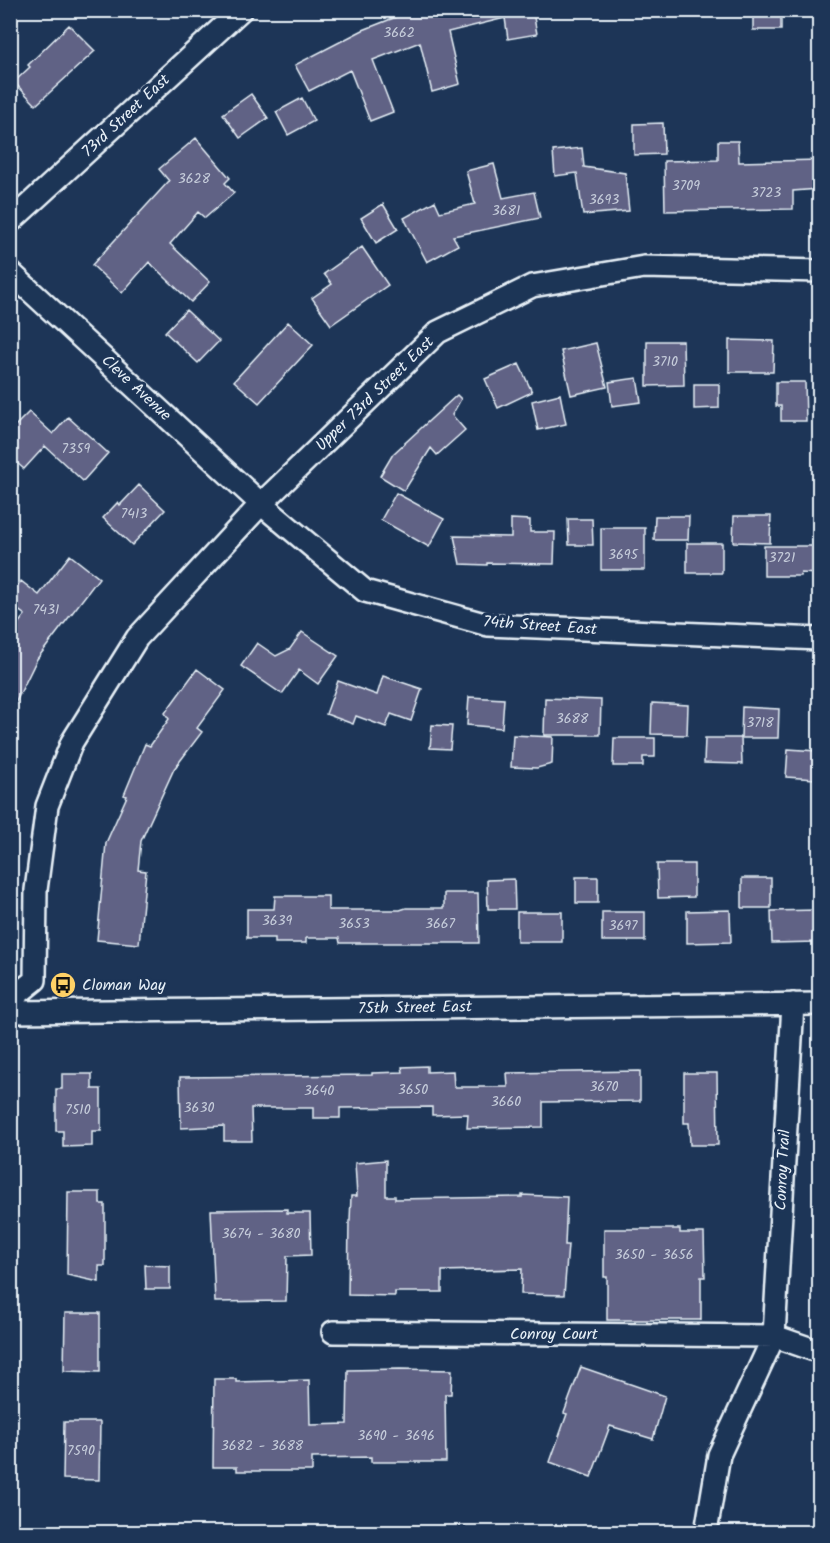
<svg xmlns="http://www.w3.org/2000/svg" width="830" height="1543" font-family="Kalam,sans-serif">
<rect width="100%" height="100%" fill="#1d3557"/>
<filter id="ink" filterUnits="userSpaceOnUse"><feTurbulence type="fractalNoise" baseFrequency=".0167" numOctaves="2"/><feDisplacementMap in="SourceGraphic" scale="12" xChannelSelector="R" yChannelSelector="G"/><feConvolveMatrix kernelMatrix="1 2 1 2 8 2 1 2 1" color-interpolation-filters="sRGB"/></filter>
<g filter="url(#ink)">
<path fill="#616285" stroke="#e8f1f8" stroke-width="1.5" d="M414,10h90l1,7 28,-5 4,22 -29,5 -3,-21 -57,14 12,52 -28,8 -12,-50 -47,18 20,52 -23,9 -20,-51 -41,21 -14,-26 68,-35z
M753,10h28v20h-28z
M69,25l26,26 -59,54 -22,-23 16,-15 -2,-2z
M251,94l17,24 -28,20 -17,-24z
M302,98l12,23 -26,14 -12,-23z
M663,123l1,31 -30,1v-31z
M196,138l34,40 -5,5 9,10 -29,25 -7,-6 -28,32 40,38 -19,20 -42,-40 -27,31 -30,-28 77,-84 -10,-12z
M718,141h20l1,21 80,-2v29l-26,2v18l-128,2 -1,-50 54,-1z
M582,148l2,19 41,6 4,38 -46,4 -6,-42 -22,3 -2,-25z
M494,164l9,34 31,-6 6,26 -87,18 5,9 -31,17 -23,-44 31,-17 5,11 35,-8 -9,-33z
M383,204l15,25 -22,14 -15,-25z
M362,247l26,38 -57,40 -19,-27 20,-14 -8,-10z
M186,310l33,31 -21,22 -33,-31z
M288,322l25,23 -54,58 -25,-22z
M729,340l45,1 -1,31h-44z
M647,341h36l1,44 -37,1z
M596,343l11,44 -36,8 -10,-44z
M519,364l13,28 -34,16 -13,-29z
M637,378l4,24 -29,4 -3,-24z
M776,382h29l1,39h-25v-15h-5z
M694,384h25v24l-25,1z
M560,394l6,30 -28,6 -6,-29z
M457,395l4,4 -9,16 13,15 -28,25 -6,-7 -27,43 -24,-15 13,-22z
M29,412l24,22 15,-17 40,36 -25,28 -38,-35 -21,23 -14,-12v-26z
M139,485l26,25 -33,35 -29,-27 15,-16 2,3z
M396,493l48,26 -15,28 -48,-27z
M655,516h34l-1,24h-34z
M734,516h37l-1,27 -37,-1z
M511,519l19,1v12h25l-1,32 -67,-1v2l-27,-1 -6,-28 57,1z
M568,519h24l1,26h-24z
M601,528h44v42h-44z
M687,543h35v30h-35z
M764,546h55v28l-18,-1 -1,3h-36z
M70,555l29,23 -62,81 -27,55v-80l15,-19 -15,-11v-9l11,-14 18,14z
M302,632l36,24 -20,28 -19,-14 -17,24 -41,-28 16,-23 19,13 14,-7z
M197,669l28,21 -28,38 5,4 -28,37 -33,72 -3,29 8,1 -7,73 -42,-4 9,-97 21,-47 -3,-1 21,-51 5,2 19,-27 -4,-6z
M383,676l39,13 -11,32 -20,-7 -5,13 -30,-11 -3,8 -27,-10 12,-33 39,14z
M469,697l35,2 -2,29 -35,-3z
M545,698l56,2 -1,35h-56z
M652,703l36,2 -1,30 -36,-1z
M742,707l37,2 -1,29h-37z
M432,725l20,1 -2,23 -20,-1z
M513,735l40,2 -1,27 -15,4 -26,-1z
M614,738h41v19h-12v9h-30z
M705,738h36l1,26 -38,-1z
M788,749l29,2 -2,28 -29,-2z
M657,864h37v33l-36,1z
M576,877h22v26h-22z
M742,878h29v30h-29z
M514,879l1,30h-27l-1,-29z
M444,893h34l1,50h-139l-1,-5h-33v5h-31v-5h-28v-29h27l1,-13h53v14h72l6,-2h38z
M730,910l1,32 -44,1v-32z
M817,910v32l-45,1 -1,-32z
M517,912h45v30h-45z
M602,912h43v29h-43z
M427,1066v6l26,-1 1,16h54l-1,-14 133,-2v30l-97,1v25l-76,1 1,-14 -36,1v-8l-92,1v10h-27v-10h-62l1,33h-28v-15l-43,2 -1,-51 192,-2v-2l31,-1 -1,-5z
M684,1073h33l1,72h-28l-1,-22h-5z
M62,1074h30v15h9v42h-9v15l-29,1v-16h-7v-42h6z
M386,1160v36h9v3l127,-2v-2l45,2 -2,48h3l-4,50 -43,-1 1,-25 -80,2v21h-47v4l-47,-1 1,-74h1l1,-25h6l-2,-33z
M68,1192h32v12h5v62h-6v16l-32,-7z
M287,1209v4h23l1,42 -24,1 -1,45 -71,1 -4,-92z
M604,1229h76v4h24l1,44h-4v43h-94v-43h-3z
M145,1265l25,1v23h-24z
M65,1313h35v59l-36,-1z
M581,1367l84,29 -12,43 -43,-13 -19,51 -41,-15 17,-48 -3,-1z
M400,1369l52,1 -1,24h-6l1,68h-75v-5l-59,1v13h-75v-4h-24l1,-88h22v3l73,-2 1,45 37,-1 1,-54z
M64,1422h36l-1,58 -36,-1z"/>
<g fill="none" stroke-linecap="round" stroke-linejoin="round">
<g stroke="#e8f1f8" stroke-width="26">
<path id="street" d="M10,222l231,-212
M10,272l251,232 104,87 123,34 332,14
M10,1000l25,-20 1,-90 11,-84 25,-64 65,-104 124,-134 177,-172 94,-46 112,-19 176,4
M10,1012l810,-8
M333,1332l441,4 46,16
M706,1532l13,-77 55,-119 19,-332"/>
</g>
<use href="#street" stroke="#1d3557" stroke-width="21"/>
</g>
</g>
<defs>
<g id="bus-disc" transform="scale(1.35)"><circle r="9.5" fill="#ffd166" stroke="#1d3557"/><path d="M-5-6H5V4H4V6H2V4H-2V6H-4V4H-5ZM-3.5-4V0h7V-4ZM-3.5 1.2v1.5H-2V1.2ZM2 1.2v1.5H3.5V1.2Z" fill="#111"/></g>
</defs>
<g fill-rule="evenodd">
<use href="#bus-disc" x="63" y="985"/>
</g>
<g text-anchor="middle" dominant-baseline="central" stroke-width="6" stroke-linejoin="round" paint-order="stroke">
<g font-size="14" fill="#c6cddb">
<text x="399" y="33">3662</text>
<text x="194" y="179">3628</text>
<text x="686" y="186">3709</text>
<text x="766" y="193">3723</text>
<text x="604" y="200">3693</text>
<text x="506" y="211">3681</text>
<text x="665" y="362">3710</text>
<text x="76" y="449">7359</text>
<text x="134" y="514">7413</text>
<text x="623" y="555">3695</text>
<text x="782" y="558">3721</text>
<text x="46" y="610">7431</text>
<text x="572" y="719">3688</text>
<text x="760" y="723">3718</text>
<text x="277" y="921">3639</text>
<text x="354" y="924">3653</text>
<text x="440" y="924">3667</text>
<text x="623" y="926">3697</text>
<text x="604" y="1087">3670</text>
<text x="413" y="1090">3650</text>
<text x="319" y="1091">3640</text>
<text x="506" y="1102">3660</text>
<text x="199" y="1108">3630</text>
<text x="78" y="1110">7510</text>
<text x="261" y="1234">3674 - 3680</text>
<text x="654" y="1255">3650 - 3656</text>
<text x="396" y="1436">3690 - 3696</text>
<text x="262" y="1446">3682 - 3688</text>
<text x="81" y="1451">7590</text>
</g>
<g font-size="16" fill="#e8f1f8" stroke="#1d3557">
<text transform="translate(126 116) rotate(-43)">73rd Street East</text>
<text transform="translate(136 388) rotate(43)">Cleve Avenue</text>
<text transform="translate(375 394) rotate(-44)">Upper 73rd Street East</text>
<text transform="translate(540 626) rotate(4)">74th Street East</text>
<text transform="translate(415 1008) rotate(-1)">75th Street East</text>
<text transform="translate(783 1170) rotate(-87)">Conroy Trail</text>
<text x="554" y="1334">Conroy Court</text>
</g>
<g font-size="16" fill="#e8f1f8" stroke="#1d3557" text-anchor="start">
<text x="82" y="985">Cloman Way</text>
</g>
</g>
<rect width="830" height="1543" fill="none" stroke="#1d3557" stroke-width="36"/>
<rect x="18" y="18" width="794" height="1507" fill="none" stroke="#e8f1f8" stroke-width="2" filter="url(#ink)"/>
</svg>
